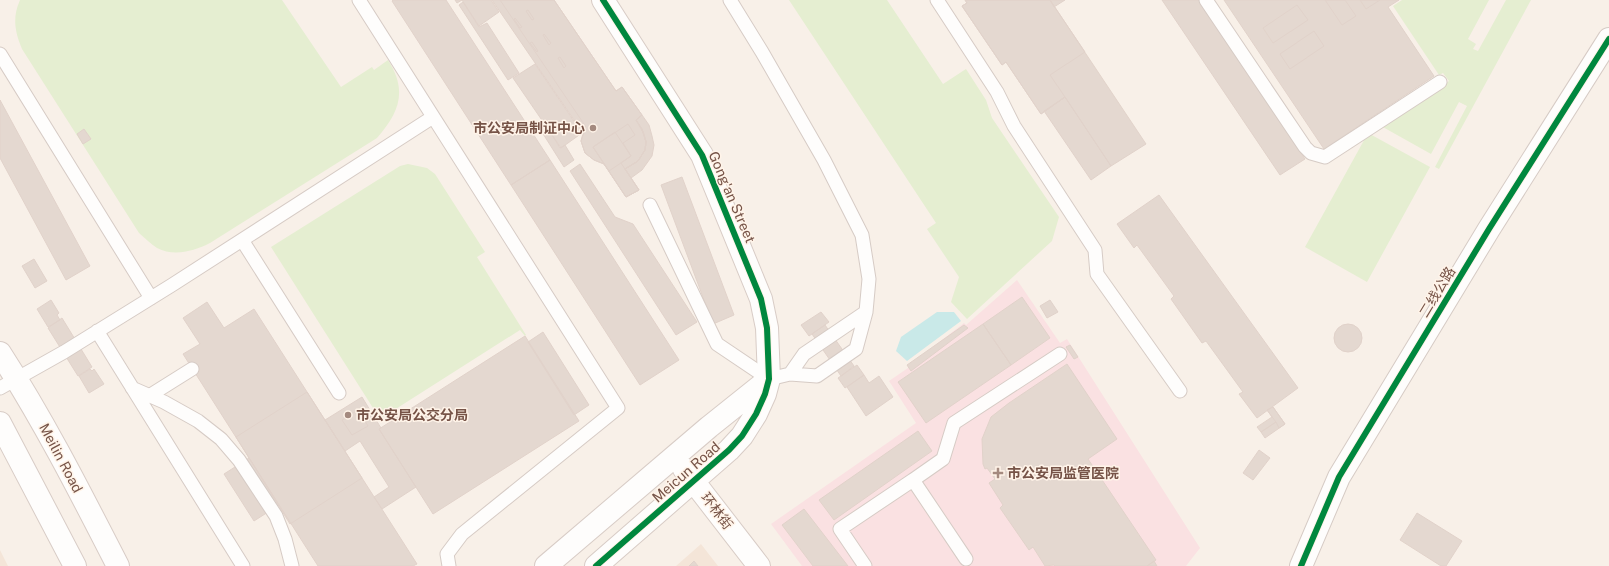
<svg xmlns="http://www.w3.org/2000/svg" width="1609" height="566" font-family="'Public Sans','Noto Sans SC',sans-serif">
<rect width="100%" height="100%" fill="#f8f0e8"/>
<path fill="#f4e5d8" d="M701,544l17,22h-42z
M0,550l8,16h-8z"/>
<path fill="#fae1e2" d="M1017,280l43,63 7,-4 133,209 -14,18h-384l-31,-42 145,-101 -27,-42 19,-13v-2l56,-43 2,2z"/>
<path fill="#e5eed1" d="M20,0h262l59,87 31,-20 2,3 14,-10c20,31 11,53 -11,78l-167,105c-16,8 -36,14 -53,5 -6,-4 -12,-10 -18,-15l-117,-184c-7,-17 -10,-31 -2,-49z
M789,0h98l56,84 23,-15 20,31 6,18 67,99 -7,24 -85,78 -16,-17 8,-25 -32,-48 9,-6z
M1402,0h87l-21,39 8,5 -3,5 5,2 28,-51h25l-92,169 -4,-2 32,-61 -8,-4 -28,52 -50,-28 68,-45 -6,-8 -4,2 -46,-69z
M1368,133l62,34 -63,115 -62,-35z
M408,164l19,4 8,6 50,78 -8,5 49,78 -1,1 -5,-6 -140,89 -109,-172 129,-81z"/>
<path fill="#c9e9e8" d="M937,312h17l7,9 -54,40 -11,-10 5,-14z"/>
<path fill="#e4d8d0" stroke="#e1d2ca" d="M393,0h53l104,160 -39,25 -119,-184z
M455,0h36l8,12 -20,14 -17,-26 -5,3z
M492,0h62l62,91 6,-4 20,28 -6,5 6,9 4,13 -1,8 -7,11 -13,8 14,21 -13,7 -22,-33 -10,-4 -9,-7 -4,-12 2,-8z
M500,0h54l62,91 6,-4 20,28 -6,5 6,9 4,13 -1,8 -7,11 -13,8 14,21 -13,7 -22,-33 -10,-4 -9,-7 -4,-12 5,-14z
M965,0h85l96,144 -35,22 -46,-69 -24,17 -35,-52 -4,3 -40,-59 5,-3z
M965,0h85l35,52 -35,23 15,22 -24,17 -35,-52 -4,3 -40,-59 5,-3z
M1050,0h15l-11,7z
M1162,0h37l106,159 -25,16z
M1224,0h175l-11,7 46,69 -110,73z
M1325,0h20l11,16 -14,9z
M1360,0h20l-14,9z
M463,2l16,25 8,-4 32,50 -11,7 -49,-75z
M1297,5l11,15 -35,23 -10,-15z
M528,10l6,9 -2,1 -6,-9z
M515,18l7,9 -2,1 -6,-9z
M1314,31l10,15 -34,23 -10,-15z
M544,34l7,9 -2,2 -6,-10z
M532,42l6,9 -1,1 -7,-9z
M560,57l6,9 -2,2 -6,-10z
M535,64l47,69 -21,15 -48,-70z
M1065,97l46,69 -20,14 -47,-69z
M0,100l90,166 -24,14 -66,-122z
M642,115l7,10 3,11 2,9 -2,11 -10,14 -11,8 -6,-9 13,-8 7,-11 1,-8 -2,-8 -8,-14z
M628,124l7,11 -12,8 8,13 -10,7 18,27 -13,7 -33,-50z
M546,125l14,23 5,-3 9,15 -10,7 -24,-38z
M84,129l7,10 -8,5 -6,-10z
M615,132l16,24 -22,15 -16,-24z
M550,160l129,200 -39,25 -129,-200z
M580,164l35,53 18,7 64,98 -21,13 -106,-164z
M682,177l52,138 -21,9 -52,-139z
M1159,195l139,193 -41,30 -18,-24 4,-2 -37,-51 -4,2 -31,-44 3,-3 -37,-51 -3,3 -17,-24z
M34,259l13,22 -12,7 -13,-22z
M1022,297l28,41 -39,27 -28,-41z
M51,300l8,13 -2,2 3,5 -12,7 -11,-18z
M1050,300l8,12 -11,6 -7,-12z
M207,302l17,26 30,-19 163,255 -4,2h-95l-135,-212 17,-10 -17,-26z
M821,312l8,10 -20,14 -8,-11z
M62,318l30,49 -14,9 -30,-48z
M983,324l28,41 -85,58 -28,-41z
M1334 338a14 14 0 1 1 28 0a14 14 0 1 1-28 0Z
M825,325l29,41 -13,10 -29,-42z
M964,325l4,3 -57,43 -4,-6z
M543,332l46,73 -15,10 -46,-73z
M525,336l54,85 -146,93 -54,-85z
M1070,345l8,12 -4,2 -8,-12z
M1067,364l50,75 -29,20 68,101 -9,6h-92l-1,-1 -9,1 -12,-19 -4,3 -29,-42 3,-3 -14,-22 6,-4 -8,-11 -2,1 -2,-5 -1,-25 9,-22 18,-14z
M857,365l7,10 -19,13 -7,-10z
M90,369l2,2 2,-2 10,15 -15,9 -10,-17z
M864,375l5,8 10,-7 14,21 -27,19 -19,-29z
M307,392l55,86 -72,46 -54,-87z
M362,397l19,31 -2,1 37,58 -34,22 -8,-12 15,-10 -29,-46 -15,10 -20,-31z
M1273,407l12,17 -6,4 -3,-6 -15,10 -4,-5 15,-10 -5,-7z
M1273,407l12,17 -20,14 -4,-6 15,-10 -9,-12z
M358,410l10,16 -16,9 -10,-15z
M918,431l14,20 -98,69 -15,-20z
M1259,450l11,8 -17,22 -10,-7z
M249,458l30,47 -25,16 -30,-47z
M804,509l44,57h-35l-31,-41z
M1417,513l45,28 -16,25h-5l-41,-26z
M694,561l4,5h-9z
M1154,561l3,5h-10z"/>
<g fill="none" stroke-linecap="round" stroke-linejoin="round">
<g stroke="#d6cbc5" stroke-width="15">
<path id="lane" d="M359,0l259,408 -156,126 -15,20 2,12
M937,0l60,92 17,34 81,124 2,24 83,117
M1206,0l99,147 6,6 14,4 115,-75
M0,54l151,244
M650,205l67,139 52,35 21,-5 27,2 39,-27 10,-37 3,-33 -7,-44 -38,-75 -62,-108 -32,-52
M242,240l97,153
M97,331l146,235
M790,374l14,-20 62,-42
M0,388l64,-36 108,-67 261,-168
M132,388l32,14 34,19 23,18 18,21 37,56 9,23 7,27
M149,396l43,-27
M966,559l-53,-79 30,-21 11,-36 106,-69
M865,566l-25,-37 73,-49"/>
</g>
<g stroke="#d6cbc5" stroke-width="24">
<path id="street" d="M1301,566l38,-89 150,-248 120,-190"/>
</g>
<g stroke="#d8ccc6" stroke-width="24">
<path id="secondary" d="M0,353c44,68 81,141 118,213
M0,423l75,143
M684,469l75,97
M546,566l163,-139 60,-48
M596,566l133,-116 13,-14 14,-22 9,-20 4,-15 -2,-51 -6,-29 -59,-144 -99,-155"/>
</g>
<use href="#lane" stroke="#fefdfc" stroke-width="13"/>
<use href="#street" stroke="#fefdfc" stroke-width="22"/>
<use href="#secondary" stroke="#fefdfc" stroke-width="22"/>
<g stroke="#fff4e9" stroke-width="8">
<path id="cycleway" d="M596,566l133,-116 13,-14 14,-22 9,-20 4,-15 -2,-51 -6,-29 -59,-144 -99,-155
M1301,566l38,-89 150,-248 120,-190"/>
</g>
<use href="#cycleway" stroke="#00873e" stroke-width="6"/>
</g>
<g fill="#a48a7f" stroke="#fff4e9" stroke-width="1.5">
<circle cx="593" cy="128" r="4"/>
<circle cx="348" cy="415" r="4"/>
<path d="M996 467h4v4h4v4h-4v4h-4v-4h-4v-4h4z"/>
</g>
<g text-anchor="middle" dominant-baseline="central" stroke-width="3" stroke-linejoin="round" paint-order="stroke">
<g font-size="14" font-weight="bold" fill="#765347" stroke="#fff4e9" text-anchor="start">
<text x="585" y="128" text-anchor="end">市公安局制证中心</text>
<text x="356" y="415">市公安局公交分局</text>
<text x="1007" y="473">市公安局监管医院</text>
</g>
<g font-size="14" fill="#765347" stroke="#fff4e9">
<text transform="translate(732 197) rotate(67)">Gong'an Street</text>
<text transform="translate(1437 292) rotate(-59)">二线公路</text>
<text transform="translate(61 458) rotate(62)">Meilin Road</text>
<text transform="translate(686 472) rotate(-41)">Meicun Road</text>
<text transform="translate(717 511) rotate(52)">环林街</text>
</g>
</g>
</svg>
